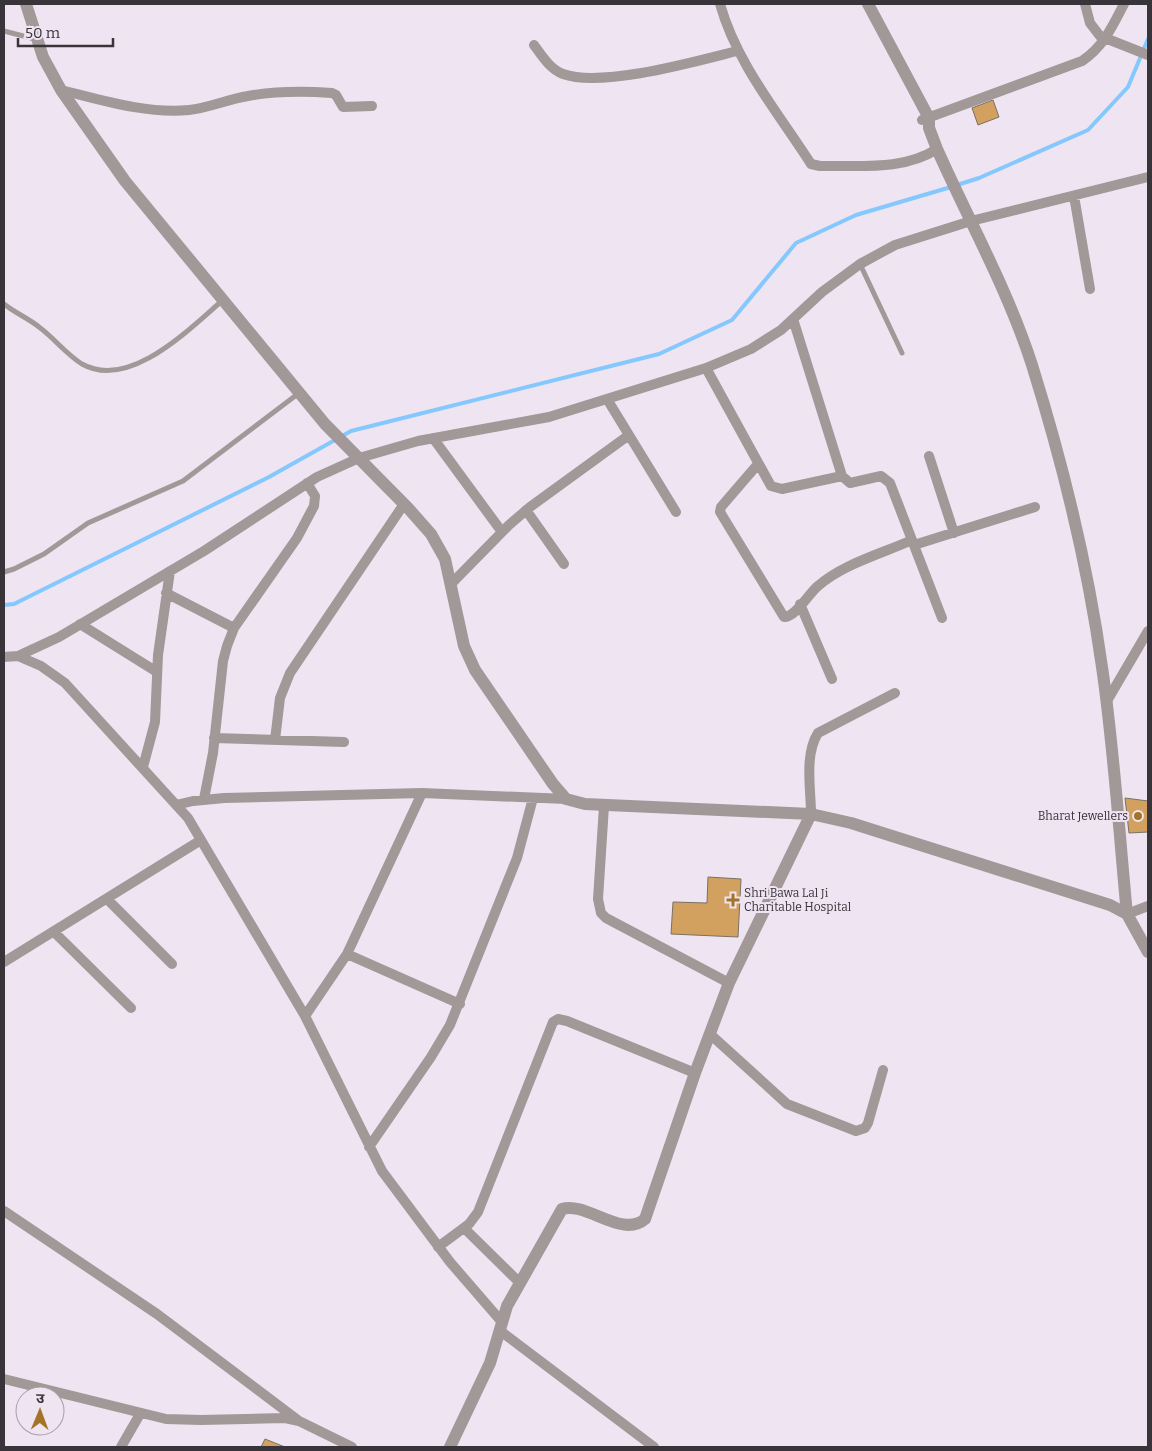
<svg xmlns="http://www.w3.org/2000/svg" width="1152" height="1451" font-family="Bitter,'Noto Sans Devanagari',serif">
<rect width="100%" height="100%" fill="#efe4f2"/>
<g fill="none" stroke-linecap="round" stroke-linejoin="round">
<path stroke="#85c8fd" stroke-width="4" d="M957,185l22,-7 109,-48 40,-43 20,-48
M4,605l10,-1 255,-127 82,-46 308,-77 73,-34 64,-77 60,-28 95,-28"/>
</g>
<path fill="#d2a160" stroke="#7a7063" d="M993,100l6,17 -21,8 -6,-17z
M1125,798l23,3v31l-19,1z
M708,877l33,2 -3,58 -67,-3 2,-32 34,1z
M265,1439l20,8h-24z"/>
<g fill="none" stroke-linecap="round" stroke-linejoin="round">
<path stroke="#a19897" stroke-width="5" d="M4,31l31,8
M860,264l42,89
M4,304c11,9 24,14 35,23 15,11 27,27 43,37 48,27 109,-37 141,-64
M4,572l10,-3 30,-15 44,-31 95,-42 116,-88"/>
<path stroke="#a19897" stroke-width="10" d="M720,4c17,60 57,107 91,160l9,2c40,-1 83,5 117,-17
M1085,4l5,19 10,13 48,19
M534,45c8,11 16,24 29,29 39,14 134,-13 174,-23
M61,90c41,10 85,24 128,20 20,-2 39,-11 59,-14 27,-5 57,-5 84,-3l4,2 7,12 29,-1
M922,120l160,-59c22,-15 30,-34 42,-57
M1074,196l16,93
M793,319l49,157 8,7 31,-7 9,7 52,135
M706,368l65,118 11,3 60,-13
M607,399l69,113
M433,438l69,94
M929,456l25,77
M758,464l-37,43 -1,5 64,105c12,0 25,-24 34,-31 25,-22 63,-32 94,-46
M526,510l38,54
M914,545l121,-38
M452,583l57,-58 21,-18 99,-72
M166,593l68,35
M800,604l32,75
M80,624l77,48
M18,656l23,10 24,17 123,135 117,198 77,155 68,91 51,59
M4,657l14,-1 41,-19 145,-86 113,-74 42,-19 59,-17 131,-24 157,-49 45,-19 30,-19 41,-38 38,-28 35,-19 76,-24 177,-44
M1107,701l41,-70
M214,738l130,4
M275,740l5,-42 10,-25 114,-169
M143,767l12,-45 3,-67 12,-84
M204,799l9,-46 10,-92 4,-15 7,-18 63,-90 17,-32 1,-10 -8,-13
M176,805l17,-4 31,-3 198,-5 144,6
M604,806l-6,93 3,14 5,5 123,65
M811,814c0,-25 -7,-59 7,-81l77,-40
M107,899l65,65
M1127,914l21,-8
M54,932l77,76
M347,954l113,50
M4,962l197,-122
M305,1016l42,-62 75,-161
M711,1035l76,69 69,27 9,-3 3,-5 15,-53
M369,1147l62,-90 19,-32 67,-167 16,-60
M4,1211l153,103 142,107
M464,1228l56,55
M438,1247l31,-23 9,-12 75,-190 5,-3 9,2 128,52
M499,1330l155,117
M4,1379l162,40 35,1 84,-2 14,3 53,26
M121,1447l19,-33"/>
<path stroke="#a19897" stroke-width="12" d="M26,4l17,53 18,33 64,91 200,243 83,84 23,26 14,25 19,87 11,24 78,114 13,15 19,5 226,10 40,9 259,82 17,9 21,38
M868,4l61,114v10l8,21c32,72 71,141 95,216 30,96 56,202 70,302 12,82 17,165 25,247
M450,1447l40,-84 17,-57 55,-97c24,-8 60,30 83,10l50,-146 34,-90 82,-169"/>
</g>
<g fill="#a27427" stroke="#efe4f2" stroke-width="2">
<circle cx="1138" cy="816" r="5"/>
<path d="M730.5 892.5h5v5h5v5h-5v5h-5v-5h-5v-5h5z"/>
</g>
<g text-anchor="middle" dominant-baseline="central" stroke-width="4" stroke-linejoin="round" paint-order="stroke">
<g font-size="12" fill="#383439" stroke="#efe4f2" text-anchor="end">
<text x="1128" y="816">Bharat Jewellers</text>
<text x="744" y="893" text-anchor="start">Shri Bawa Lal Ji<tspan x="744" dy="14">Charitable Hospital</tspan></text>
</g>
</g>
<rect width="1152" height="1451" fill="none" stroke="#383439" stroke-width="10"/>
<g transform="translate(40 1411) rotate(1)"><circle r="24" fill="#efe4f2" stroke="#a69ea8"/>
<path d="M0-4L9 19L0 12L-9 19Z" fill="#a27427"/>
<text y="-8" font-size="14" font-weight="bold" text-anchor="middle" fill="#383439">उ</text>
</g>
<path d="M18 38v8h95v-8" fill="none" stroke="#383439" stroke-width="2.5"/>
<text x="25" y="38" font-size="15" fill="#383439" stroke="#efe4f2" stroke-width="4" paint-order="stroke">50 m</text>
</svg>
